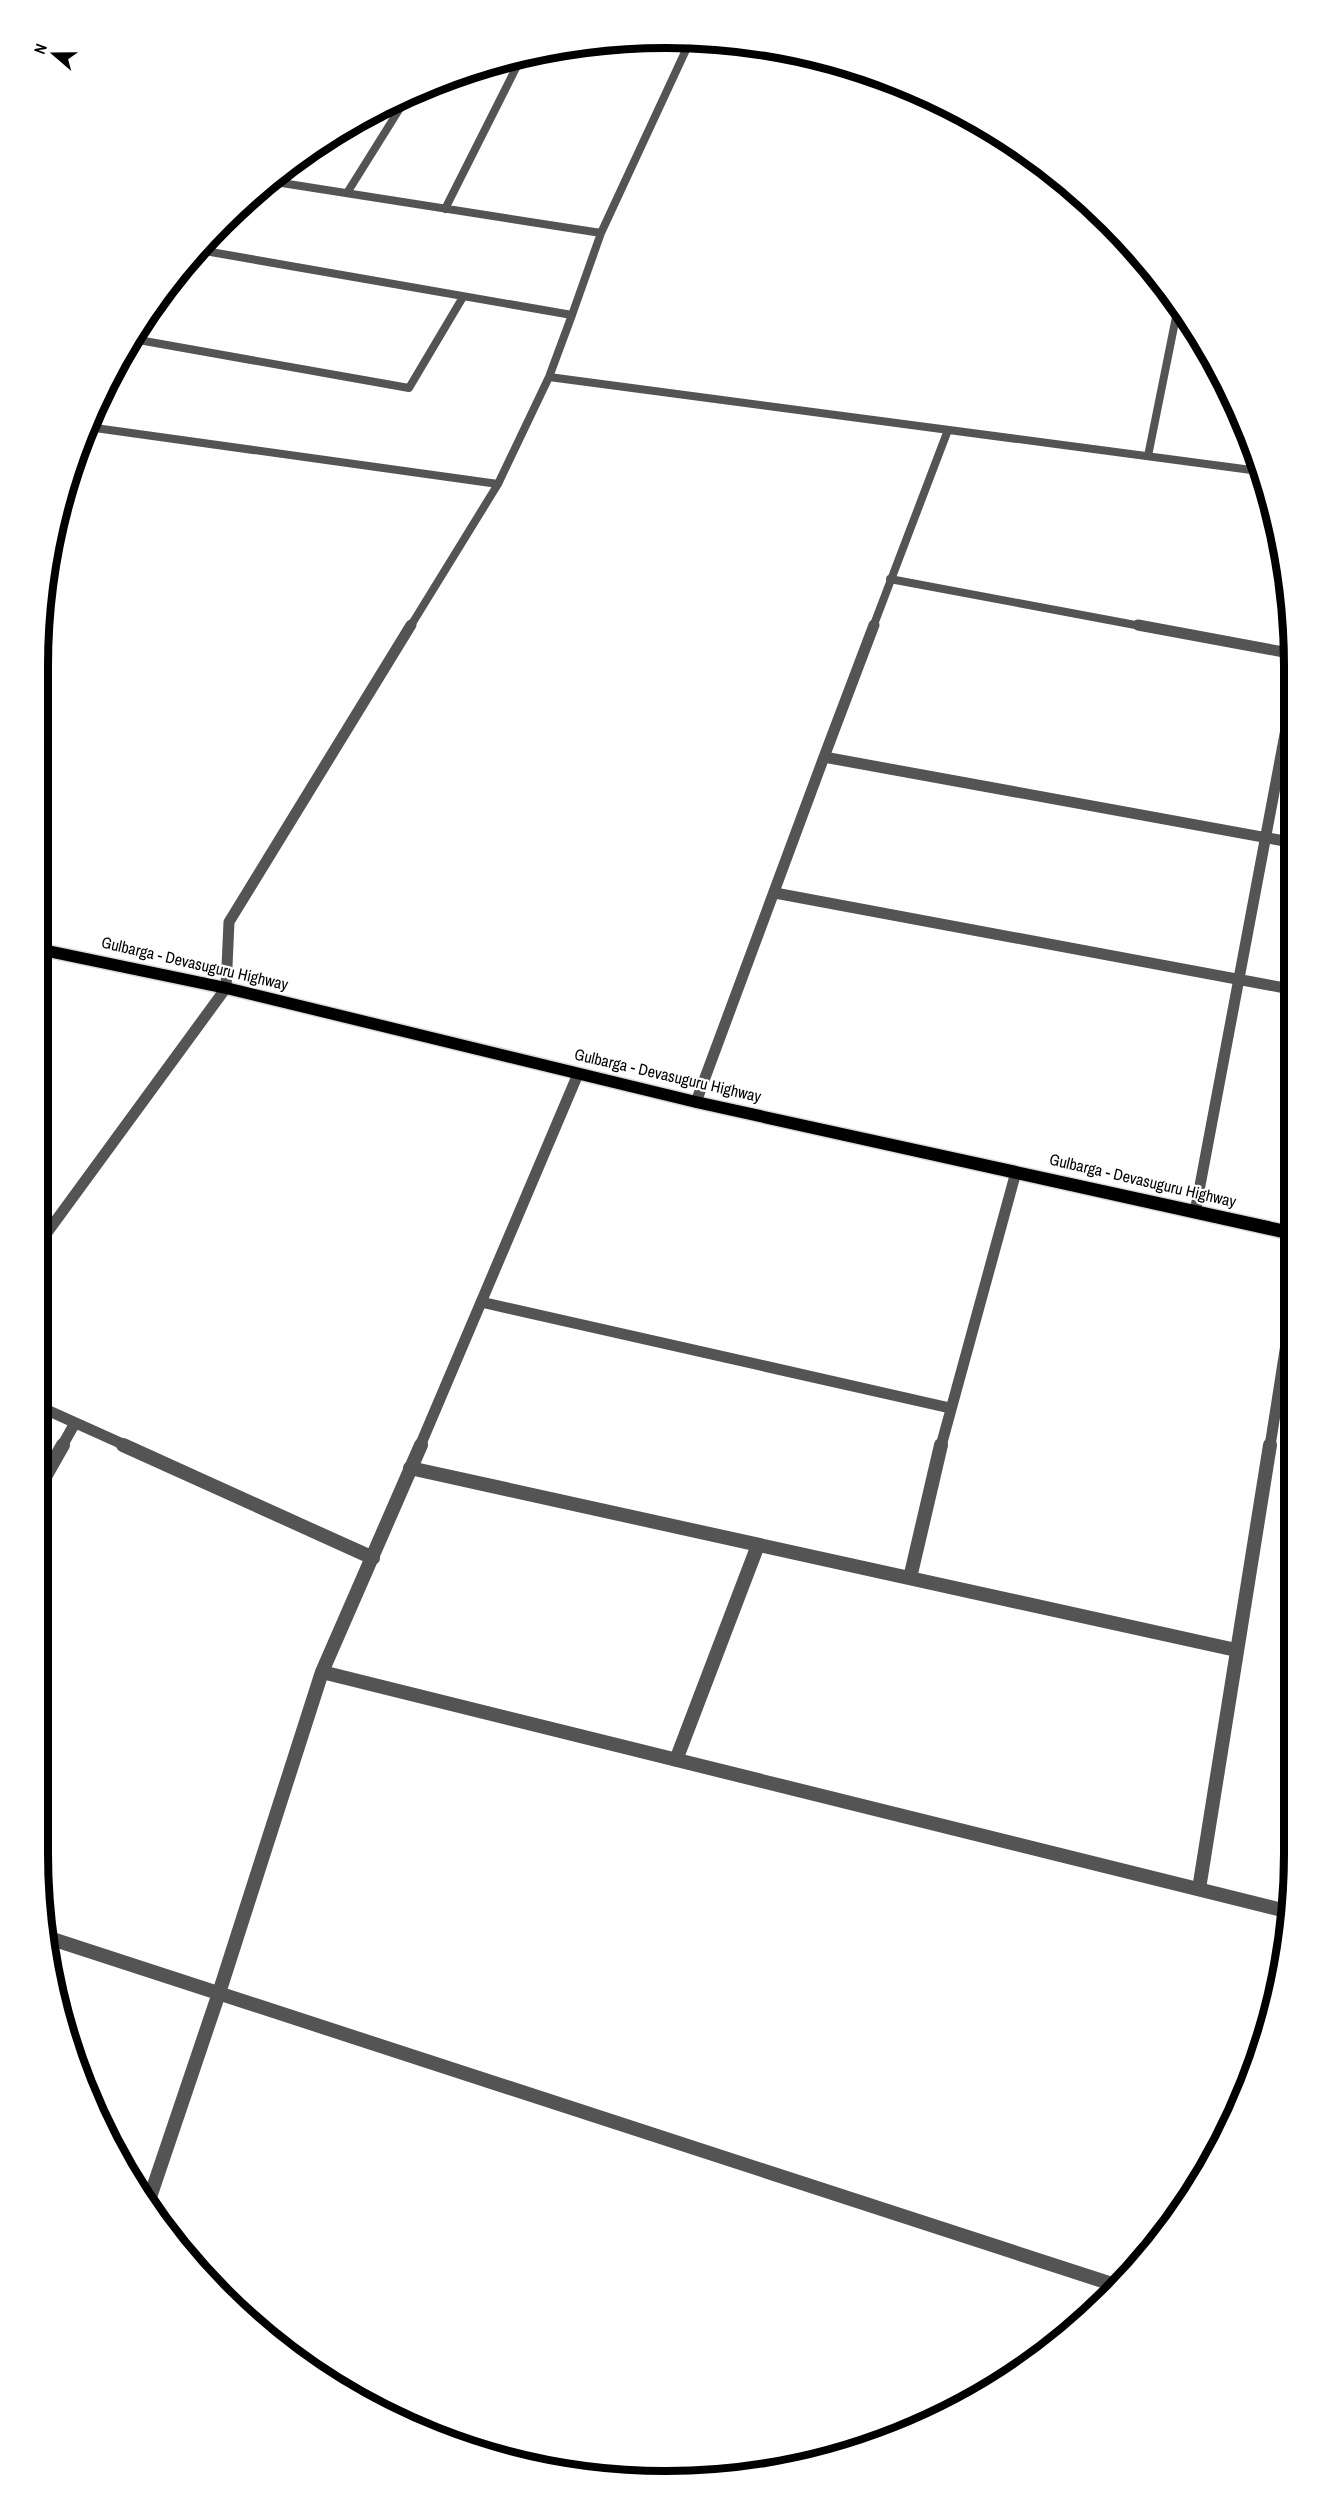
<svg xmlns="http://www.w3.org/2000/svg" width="1332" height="2519" font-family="'Archivo Narrow',sans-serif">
<rect width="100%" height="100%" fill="#fff"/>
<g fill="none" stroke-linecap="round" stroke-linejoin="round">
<g stroke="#dbdbdb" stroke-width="3">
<path id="highway" d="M38,943l188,39 470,114 595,130v14l-595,-132 -470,-114 -188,-39z"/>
</g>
<path stroke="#545454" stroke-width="8" d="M826,58l70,26
M269,181l332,52 90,-194
M347,193l60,-96
M445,209l76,-151
M199,250l373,65 -23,62 -51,107 -88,143
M572,315l29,-82
M133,339l276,49 54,-91
M549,377l710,94
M88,427l410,57
M1148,456l30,-149
M890,579l256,48
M873,627l75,-197"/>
<path stroke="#545454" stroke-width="11" d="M1138,625l151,28
M824,757l50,-132
M775,893l515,96
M696,1102l128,-345 466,85
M1195,1212l94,-499
M38,1245l188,-257 3,-66 182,-297
M481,1302l469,106
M38,1406l89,40
M62,1446l13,-23
M420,1446l158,-372
M941,1446l75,-274
M1270,1446l21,-134"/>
<path stroke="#545454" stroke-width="14" d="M123,1445l250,113
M421,1445l-99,227 968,240
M410,1468l826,182
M38,1489l25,-44
M910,1578l31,-133
M676,1760l82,-215
M1199,1889l71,-444
M46,1937l1072,349
M1264,2040l23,-128
M147,2206l72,-213 103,-321"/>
<use href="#highway" fill="#000" fill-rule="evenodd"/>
</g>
<g text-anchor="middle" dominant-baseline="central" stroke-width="4.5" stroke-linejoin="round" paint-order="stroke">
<g font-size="16" fill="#000" stroke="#fff">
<text transform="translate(195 963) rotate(13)">Gulbarga - Devasuguru Highway</text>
<text transform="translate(668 1075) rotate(13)">Gulbarga - Devasuguru Highway</text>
<text transform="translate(1143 1180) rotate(13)">Gulbarga - Devasuguru Highway</text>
</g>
</g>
<path d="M0 0H1332V2519H0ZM666 48H666A618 618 0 0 1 1284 666V1853A618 618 0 0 1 666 2471H666A618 618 0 0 1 48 1853V666A618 618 0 0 1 666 48Z" fill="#fff" fill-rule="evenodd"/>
<path fill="none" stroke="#000" stroke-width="8" d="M666 48H666A618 618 0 0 1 1284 666V1853A618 618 0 0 1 666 2471H666A618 618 0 0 1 48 1853V666A618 618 0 0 1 666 48Z"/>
<g transform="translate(54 54) rotate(290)" stroke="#ffffff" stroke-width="4.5" paint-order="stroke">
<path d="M0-4.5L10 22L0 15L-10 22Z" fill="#000000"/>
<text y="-9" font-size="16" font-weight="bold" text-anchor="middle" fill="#000000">N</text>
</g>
</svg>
